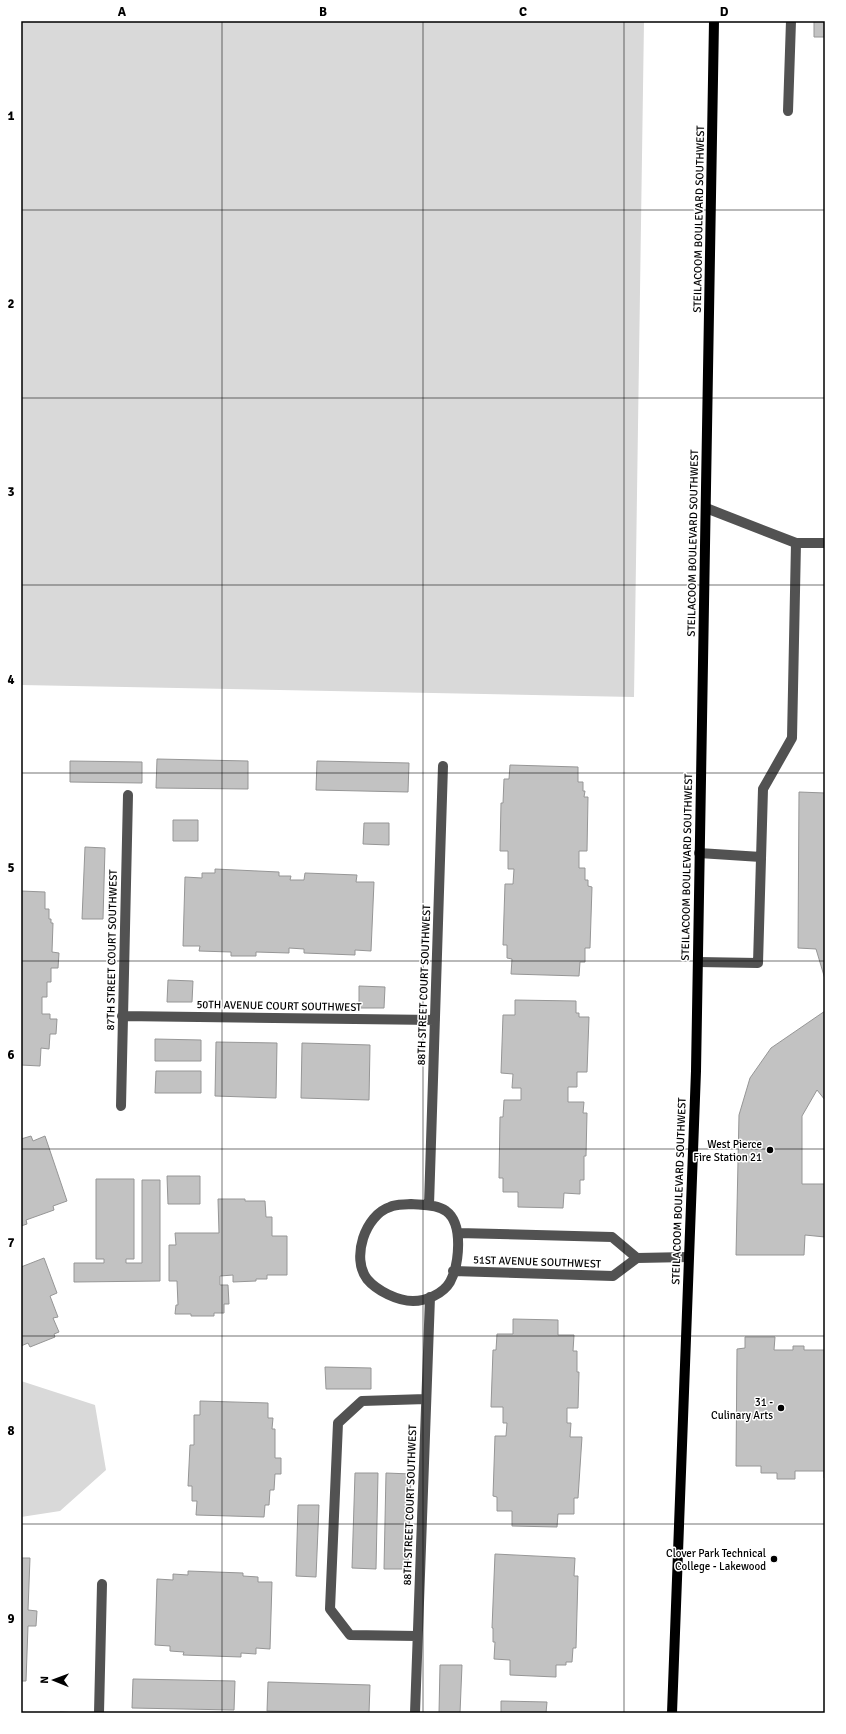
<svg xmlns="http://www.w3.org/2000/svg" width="846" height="1734" font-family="Signika,sans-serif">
<rect width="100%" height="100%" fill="#fff"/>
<path fill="#d9d9d9" d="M21,21h623l-10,676 -613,-12z
M21,1381l74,24 11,65 -46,41 -39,6z"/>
<path fill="#c2c2c2" stroke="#969696" d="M814,21h11v16h-11z
M157,759l91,2v28l-92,-1z
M70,761l72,1v21l-72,-1z
M317,761l92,2 -1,29 -92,-2z
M510,765l68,2v15h5v9h2l-1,6h4l-1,54h-8v17h6v12h3v6l4,1 -2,61h-5v14h-5l-1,14 -68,-2 1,-15 -5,-1v-13h-4l2,-61h8l1,-15h-6v-18h-8l1,-48h2l1,-24h5z
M799,792l26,1v186l-9,-30 -18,-1z
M173,820h25v21h-25z
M364,823h25v22l-26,-1z
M85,847l20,1 -2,71h-21z
M215,869l64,3v4h12l-1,4h14l1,-7 52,2 -1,7h18l-3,69 -16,-1v5l-51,-2v-4l-15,-1v5l-33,-1v4h-25v-4l-32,-1 1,-5h-17l2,-69 17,1v-5h13z
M21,891l24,1v17h4v10h2v4h2l-1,29 7,1 -1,15h-7v14h-4v15h-5v17h8v5h7l-1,15h-6l-1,15 -8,-1 -1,18 -19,-1z
M168,980l25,1 -1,21h-25z
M359,986l26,1 -1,21h-25z
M515,1000l61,1v12h3v4h10l-2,55h-10v15h-9v15h16l-1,11h4l-1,43h-2v24h-4v14l-16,-1 -1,15 -45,-1v-15h-15v-14h-4l1,-61h3l1,-17h17v-12h-9l1,-14 -12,-1 2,-58h12z
M825,1011v89l-8,-10 -15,26v68h23v53l-20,-2 -1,20h-68l3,-140 11,-37 21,-30z
M155,1039l46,1v21h-46z
M216,1042l61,1 -1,55 -61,-2z
M302,1043l68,2 -1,55 -68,-2z
M156,1071h45v22h-46z
M31,1136l2,5 12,-5 22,65 -14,5 1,4 -28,10 1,4 -6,2v-87z
M167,1176h33v28h-32z
M96,1179h38v80h-8v4h16v-83h18v101l-86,1v-19h30v-4h-8z
M218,1199h27v2h20l1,16h6v19h15v39h-20v4h-11v2l-23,1v-7l-13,1v9h8l1,19h-5v9h-10v3h-23v-2h-16l1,-9h2l-1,-24h-8v-36h7l-1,-12h44z
M44,1258l13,35 -7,3 8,21 -5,1 6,14 -5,2 1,3 -25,10 -2,-4 -7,3v-79z
M513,1319l45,1v15h16l-1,16h4v21h2l-1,36h-11v15h4l-1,14h12l-4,61h-4v16h-16l-1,13 -45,-1v-15h-15v-14l-4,-1 2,-60h11l1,-13h-4v-16h-12l2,-57h3l1,-16h16z
M745,1337h30l-1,13h19v-4h11v4h21v128h-1v-7h-29v8h-18v-6h-16v-7h-25l1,-117 8,-1z
M325,1367l46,1v21h-45z
M200,1401l68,2v15h5l-1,11h3v29h6v16h-6l-1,16h-4l-1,15h-4l-1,12 -68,-2 1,-14h-5v-15h-4l2,-41h4v-30h6z
M355,1473h23l-2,96 -24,-1z
M386,1473l25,1 -3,95h-24z
M298,1505h21l-3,72 -20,-1z
M495,1554l80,4 -1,18h4l-2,72h-3l-1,14h-6v3h-10v12l-46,-2v-15l-16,-1 1,-17h-2v-14h-1z
M21,1558h9l-2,52 9,1 -1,15h-8l-2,55h-5z
M188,1571l55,2v3l15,1v5h14l-2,67 -14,-1v6l-15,-1v4l-58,-2 1,-3 -14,-1v-5l-15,-1 2,-66 16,1v-6l15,1z
M440,1665h22l-2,48h-21z
M133,1679l102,2 -1,29 -102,-2z
M268,1682l102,3 -1,28 -102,-2z
M501,1701l46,1 -1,11h-45z
M60,1712l21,1h-21z"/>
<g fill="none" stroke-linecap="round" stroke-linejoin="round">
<path stroke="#525252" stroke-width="10" d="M788,111l3,-90
M706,508l90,35h29
M699,853l62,4
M698,962l60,1 5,-174 29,-51 4,-195
M122,1016l313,4
M121,1106l7,-311
M411,1204c11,1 26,0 35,7 18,13 13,54 4,71 -7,12 -24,19 -37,19 -15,0 -36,-10 -46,-22 -16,-21 -2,-64 23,-72 6,-3 14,-2 21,-3z
M429,1205l14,-439
M458,1233l154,4 25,21
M453,1271l160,5 24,-18 51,-1
M417,1636l-67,-1 -20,-26 8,-186 24,-22 64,-2
M99,1713l3,-129
M415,1713l15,-416"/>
<path stroke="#000" stroke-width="10" d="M672,1713l24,-642 18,-1050"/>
</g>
<path fill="none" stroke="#000" stroke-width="1" stroke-opacity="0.55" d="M222,21v1692M423,21v1692M624,21v1692M21,210h804M21,398h804M21,585h804M21,773h804M21,961h804M21,1149h804M21,1336h804M21,1524h804"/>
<g fill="#000" stroke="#fff" stroke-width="1.5">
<circle cx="770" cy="1150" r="4"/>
<circle cx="781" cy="1408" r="4"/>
<circle cx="774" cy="1559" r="4"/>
</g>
<g text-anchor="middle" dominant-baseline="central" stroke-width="3" stroke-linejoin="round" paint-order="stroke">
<g font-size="11" fill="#000" stroke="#fff">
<text transform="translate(699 219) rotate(-89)">STEILACOOM BOULEVARD SOUTHWEST</text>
<text transform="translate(693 543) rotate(-89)">STEILACOOM BOULEVARD SOUTHWEST</text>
<text transform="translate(687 867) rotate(-89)">STEILACOOM BOULEVARD SOUTHWEST</text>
<text transform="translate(112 950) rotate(-89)">87TH STREET COURT SOUTHWEST</text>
<text transform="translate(424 985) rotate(-88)">88TH STREET COURT SOUTHWEST</text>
<text transform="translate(279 1006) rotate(1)">50TH AVENUE COURT SOUTHWEST</text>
<text transform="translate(679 1191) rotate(-88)">STEILACOOM BOULEVARD SOUTHWEST</text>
<text transform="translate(537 1262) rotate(2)">51ST AVENUE SOUTHWEST</text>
<text transform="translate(410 1505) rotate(-88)">88TH STREET COURT SOUTHWEST</text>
</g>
<g font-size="11" fill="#000" stroke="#fff" text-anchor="end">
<text x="762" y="1144">West Pierce<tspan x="762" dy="13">Fire Station 21</tspan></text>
<text x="773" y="1402">31 -<tspan x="773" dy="13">Culinary Arts</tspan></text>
<text x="766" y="1553">Clover Park Technical<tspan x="766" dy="13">College - Lakewood</tspan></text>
</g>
</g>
<rect width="846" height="1734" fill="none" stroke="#ffffff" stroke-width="44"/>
<g transform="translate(54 1680) rotate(271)" stroke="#ffffff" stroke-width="3" paint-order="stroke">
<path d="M0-3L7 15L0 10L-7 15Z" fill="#000000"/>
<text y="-6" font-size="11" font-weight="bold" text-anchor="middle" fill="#000000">N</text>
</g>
<rect x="22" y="22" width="802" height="1690" fill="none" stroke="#000" stroke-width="1.5"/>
<g font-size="13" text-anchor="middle" font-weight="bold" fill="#000">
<text x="122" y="16">A</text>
<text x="323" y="16">B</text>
<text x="523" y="16">C</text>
<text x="724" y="16">D</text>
<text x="11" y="120">1</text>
<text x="11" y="308">2</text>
<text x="11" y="496">3</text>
<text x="11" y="684">4</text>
<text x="11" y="872">5</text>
<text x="11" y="1059">6</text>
<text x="11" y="1247">7</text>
<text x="11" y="1435">8</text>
<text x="11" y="1623">9</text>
</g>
</svg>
